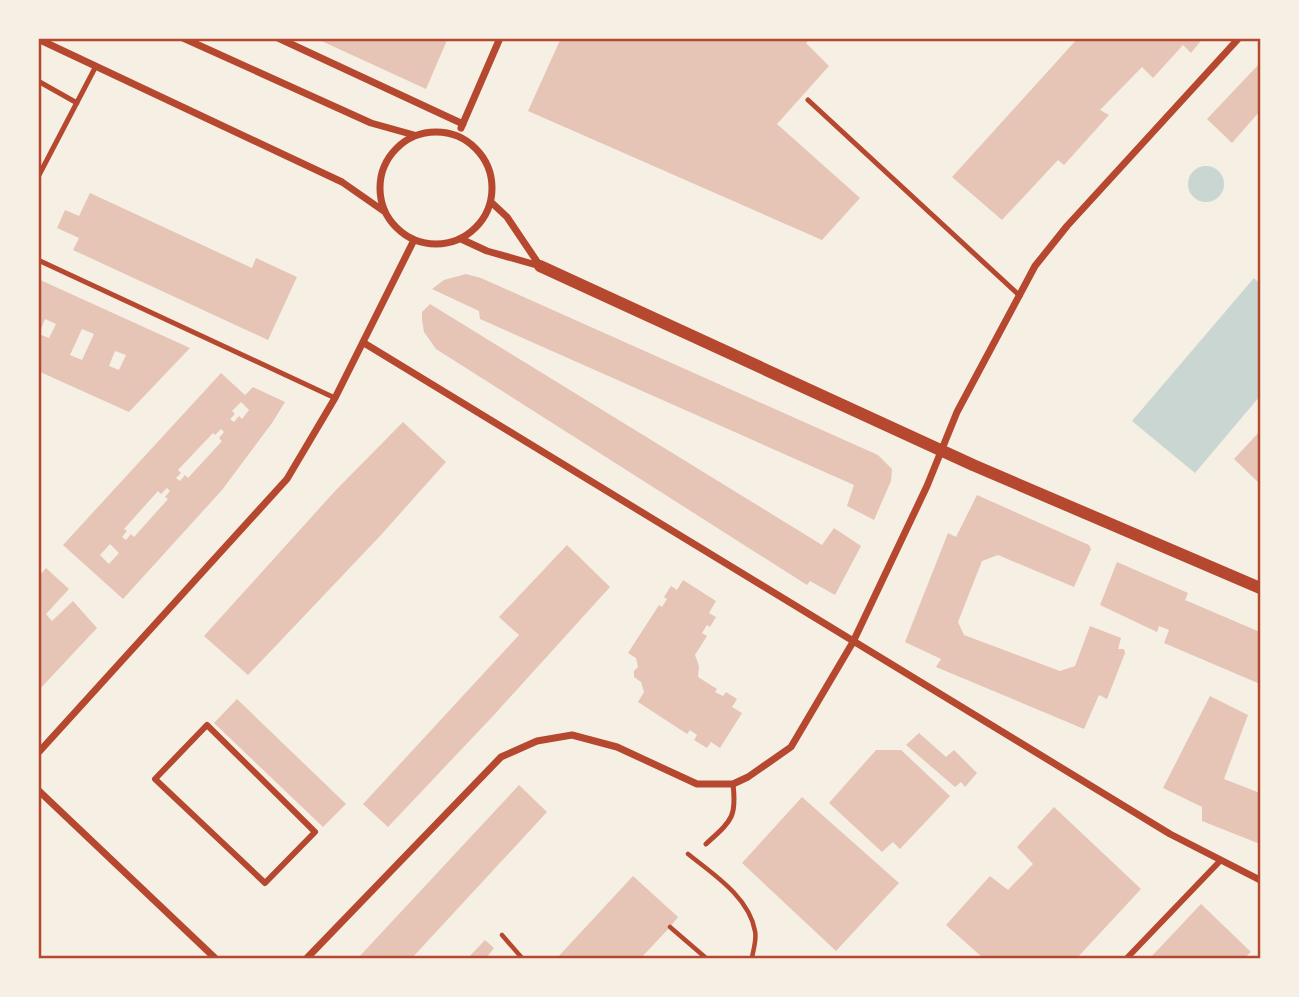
<svg xmlns="http://www.w3.org/2000/svg" width="1299" height="997" font-family="Barlow,sans-serif">
<rect width="100%" height="100%" fill="#f6efe4"/>
<path fill="#c9d6d2" d="M1188 184a18 18 0 1 1 36 0a18 18 0 1 1-36 0Z
M1254,278l6,6v112l-65,77 -63,-52z"/>
<path fill="#e6c5b7" fill-rule="evenodd" d="M315,38h133l-22,51z
M561,38h250l-5,5 23,23 -52,58 83,74 -38,42 -294,-129z
M1078,38h125l-12,15 -8,-8 -30,33 -11,-11 -42,43 9,5 -45,50 -6,-5 -56,60 -50,-43z
M1260,63v48l-28,32 -25,-24z
M90,193l162,75 4,-10 41,19 -29,63 -195,-90 6,-12 -22,-10 8,-18 14,6z
M466,274l15,4 397,177 14,14 -1,12 -17,39 -27,-14 7,-21 -374,-166 -1,-8 -47,-22 12,-9z
M38,279l152,69 -61,64 -91,-41zM45,319l11,5 -7,14 -10,-4zM82,329l12,5 -12,26 -12,-5zM115,351l11,4 -7,15 -10,-4z
M430,304l392,241 12,-17 27,18 -26,49 -25,-14 -3,4 -371,-236 -12,-17 -2,-12v-8z
M221,373l24,22 8,-8 32,15 -13,21 -50,67 -99,109 -60,-54zM241,402l8,8 -7,9 -3,-3 -5,6 -4,-3 5,-5 -3,-3zM221,429l3,3 -5,6 3,3 -34,37 -3,-3 -5,6 -4,-3 5,-5 -3,-3 35,-37 2,2zM167,488l3,3 -5,6 3,2 -34,38 -3,-3 -5,6 -4,-3 5,-6 -3,-2 34,-38 3,3zM110,544l9,9 -10,11 -9,-9z
M403,422l43,40 -65,73 -133,140 -44,-39 131,-145z
M1260,431v53l-26,-25z
M977,495l112,50 2,4 -17,38 -76,-32 -16,6 -24,61 6,13 96,36 15,-5 15,-40 31,12 -3,11h6l1,4 -18,46 -8,-4 -15,34 -148,-62 5,-8 -36,-17 43,-109 8,4z
M567,545l43,42 -117,129 -105,111 -25,-23 156,-169 -20,-18z
M1117,562l71,31 -3,7 75,32v52l-96,-41 5,-13 -10,-4 -2,6 -57,-27z
M46,568l23,21 -23,25 6,7 21,-20 24,27 -59,63v-114z
M683,580l33,21 -7,12 7,4 -6,10 -3,-2 -5,8 5,3 -12,19 4,11 -1,11 19,12 -2,3 8,4 3,-4 11,7 -5,8 10,6 -22,35 -9,-6 -4,6 -13,-8 3,-5 -7,-5 -3,4 -49,-32 6,-10 -3,-10 -7,-5v-6l4,-4 -2,-9 -8,-5 31,-48 3,2 5,-8 -3,-2 7,-11 6,4z
M1210,696l38,19 -24,64 36,14v51l-58,-23v-14l-39,-19z
M237,699l109,105 -23,23 -109,-104z
M919,733l27,24 8,-7 23,23 -12,14 -4,-5 -6,5 -49,-42z
M876,750h25l49,46 -50,53 -7,-7 -11,10 -53,-49z
M519,785l28,27 -135,146h-54z
M802,797l97,86 -63,68 -94,-88z
M1054,807l87,82 -64,69h-94l-37,-33 44,-49 18,14 25,-26 -16,-17z
M633,876l45,41 -8,10 -29,31h-84z
M1201,904l50,48 -7,6h-94z
M485,940l9,8 -6,8 3,2h-23z"/>
<g fill="none" stroke-linecap="round" stroke-linejoin="round">
<path stroke="#b5482f" stroke-width="4.5" d="M688,854c25,20 61,43 67,77 2,9 -2,19 -3,27
M670,927l36,31
M502,935l20,23"/>
<path stroke="#b5482f" stroke-width="5" d="M38,81l39,22
M808,100l212,196
M38,177l58,-111
M38,260l297,138
M706,844c25,-23 31,-26 27,-60"/>
<path stroke="#b5482f" stroke-width="6" d="M207,725l108,107 -50,51 -110,-104z
M1127,958l93,-97"/>
<path stroke="#b5482f" stroke-width="7" d="M183,38l188,85 43,12
M278,38l185,86
M38,39l304,143 43,30
M461,128l39,-90
M380 188a56 56 0 1 1 112 0a56 56 0 1 1-112 0Z
M491,202l16,15 33,49
M461,239l26,12 53,15
M364,343l806,491 90,46
M38,753l249,-274 48,-81 79,-158
M38,790l177,168
M307,958l194,-201 36,-16 35,-6 45,12 80,37h36l15,-7 43,-30 62,-105 74,-156 30,-74 78,-146 32,-40 172,-188"/>
<path stroke="#b5482f" stroke-width="12" d="M540,266l433,199 287,123"/>
</g>
<rect width="1299" height="997" fill="none" stroke="#f6efe4" stroke-width="80"/>
<rect x="40" y="40" width="1219" height="917" fill="none" stroke="#b5482f" stroke-width="2.5"/>
</svg>
